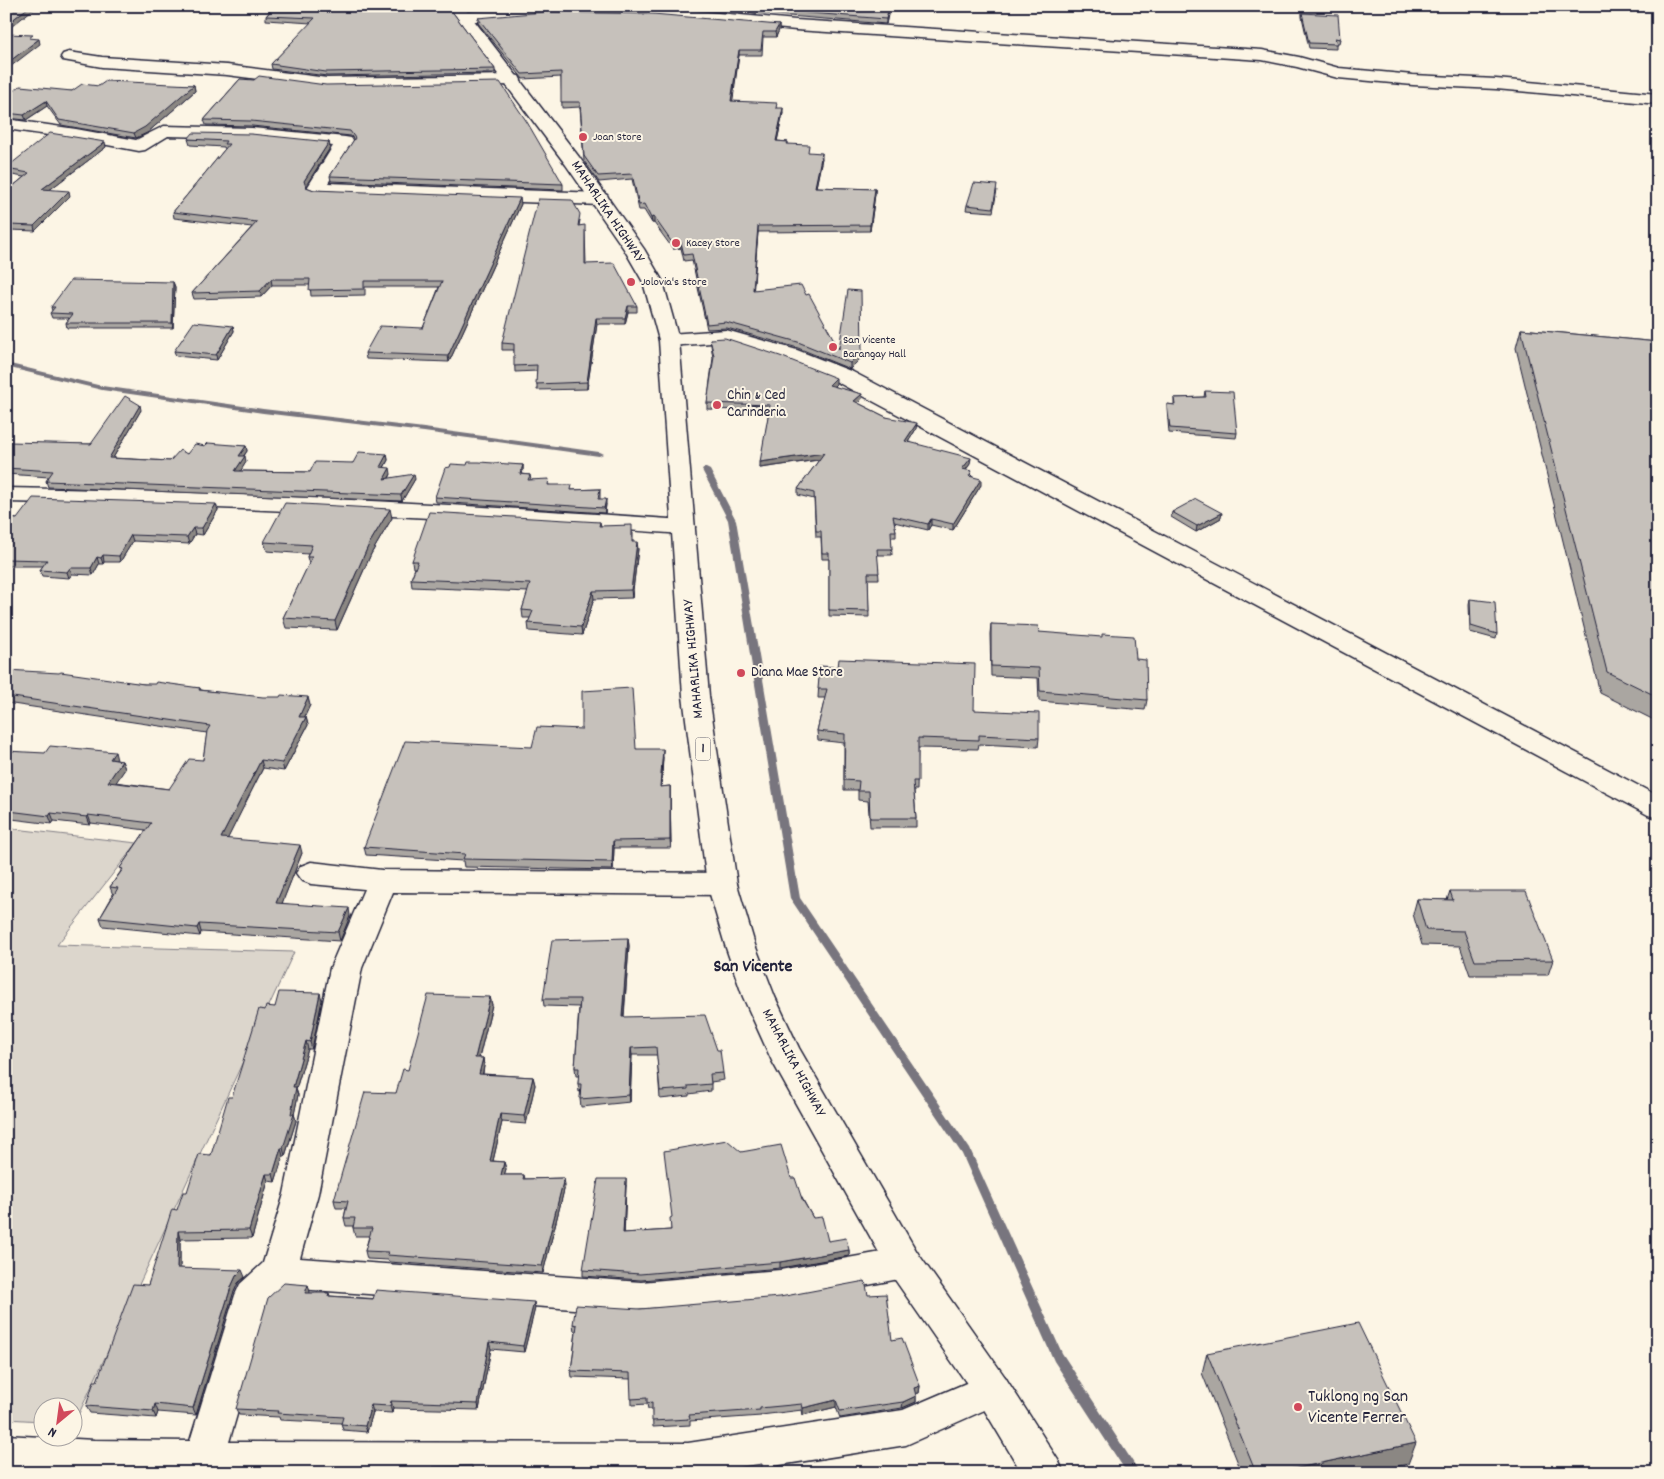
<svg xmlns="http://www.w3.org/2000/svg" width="1664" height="1479" font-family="Dekko,sans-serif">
<rect width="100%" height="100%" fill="#fcf5e5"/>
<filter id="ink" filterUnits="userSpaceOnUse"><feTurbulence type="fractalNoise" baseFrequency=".02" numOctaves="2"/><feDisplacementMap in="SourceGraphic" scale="10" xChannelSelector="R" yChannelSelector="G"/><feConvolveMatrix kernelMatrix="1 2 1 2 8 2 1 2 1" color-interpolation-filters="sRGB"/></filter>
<g filter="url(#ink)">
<path fill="#dcd6cc" stroke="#7f7c84" d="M6,828l131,15 -80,102 237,7 -219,470h-2l-1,-16h-30v15l-36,-2z"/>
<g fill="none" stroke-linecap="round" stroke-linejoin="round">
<path fill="#78757e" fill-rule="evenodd" d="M6,363l96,23 161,23 161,19 175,24 4,2 -4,2 -175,-24 -161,-19 -161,-23 -96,-23z
M703,468h3l4,2 26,50 64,378 170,251 92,204 78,120h-13l-73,-112 -92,-207 -172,-256 -62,-378 -26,-50z"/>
<g stroke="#22223b" stroke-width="3">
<path id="minor" d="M532,6l121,1 143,13 466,30 37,7 40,11 74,7 83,4 162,15v10l-162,-15 -83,-4 -75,-7 -41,-11 -35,-7 -466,-30 -143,-13 -110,-2 -79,7 -6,-2 -2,-3 2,-3 6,-2z
M69,52l33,5 125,8 100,13 186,-3 6,1 2,4 -2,4 -6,1 -186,3 -100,-13 -125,-8 -39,-7 -2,-3 2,-3z
M6,119l70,10 60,11 28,-14 88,2 93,9 6,1 3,4 -26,41 272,10 7,2 2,4 -2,4 -7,2 -284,-11 -7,-2 -2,-4 26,-42 -81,-8 -84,-2 -23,14 -6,1 -63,-12 -70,-10z
M726,330l71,20 56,22 805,424v22l-10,-3 -811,-433 -56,-22 -56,-18 -56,4 -7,-2 -3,-4 3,-4 7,-2z
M6,488c226,4 452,16 677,32l8,2 4,5 -4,5 -8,2c-225,-16 -451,-28 -677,-32z
M311,862l71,8 340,3 11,3 4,8 -4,8 -11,3 -329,-3 -31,76 -44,226 -18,64 341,24 139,-12 124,-22 13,4 5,11 -5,11 -13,4 -124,24 -139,12 -356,-26 -16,16 -40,138 459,1 215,-33 89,-38 13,5 6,12 -6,12 -99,44 -176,28 -724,-2v-36l88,5 96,1 45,-146 5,-11 23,-21 21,-69 46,-226 34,-79 -53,-5 -10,-4 -5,-7 5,-7z"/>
</g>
<g stroke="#22223b" stroke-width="3">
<path id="highway" d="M447,6h16l116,151 65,92 19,33 16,58 30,356 28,188 18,61 20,52 24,51 118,204 88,125 53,83 6,13h-42l-43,-72 -88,-127 -119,-213 -29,-64 -18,-52 -18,-61 -24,-188 -24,-356 -16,-58 -19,-33 -58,-84z"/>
</g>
<use href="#minor" fill="#fcf5e5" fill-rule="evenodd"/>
<use href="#highway" fill="#fcf5e5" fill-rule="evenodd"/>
</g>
<path fill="#aaa6a1" stroke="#22223b" d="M253,6h195l47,63v4l-168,3 -55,-7 -1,-5 40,-41 -45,-3v-4l6,-7 -19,-1z
M667,6h223l-4,18z
M1302,13l38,26 -1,4h-3v6l-27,-1 -7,-31z
M478,18l301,7v5l-3,7h-13l-1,18h-23l-7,46 45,7 6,5 -6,28 11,1v2l34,14 -6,29 59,2v5l-5,37 -112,1 -5,58 53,5 33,54 23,8 -12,12 -52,-21 -71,-20 -20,1 -15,-69 -8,1 -3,-13 -8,1 -19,-26h-2l-8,-13h-5l-7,-31 -33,3 -15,-21 -4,-54 -18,1 -1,-31 -38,2 -45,-56z
M240,79l323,105v6l-232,-9 -1,-5 24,-36 -3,-4 -99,-10 -46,-1 -2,-5z
M194,85l1,6 -48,42 -11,5 -75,-13 -14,-19 -21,14 -20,-2v-22l66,-5 27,-5z
M188,139l141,3 1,6 -24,38v1l8,3 207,14 -72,158 -83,-3 -1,-6 58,-25 16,-41h-74v8l-54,1 -1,-11h-38l-11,12 -67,2 -2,-6 60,-66 -78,-9 -1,-6 52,-63 -1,-2 -34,-2z
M106,147l-57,43 21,6 -35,35 -25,-1 -4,3v-41l18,-15 -18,-3v-6z
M997,190l-4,22 -27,-2 1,-5z
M580,220l-1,6 6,5 1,33 51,42v6h-9l-3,12h-28l-10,65 -50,1v-19l-22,1 -1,-22h-12v-7z
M173,282l2,5 -2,41h-106l-1,-5 3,-5h-17l-2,-5 2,-2 -1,-4z
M233,326l1,5 -17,29 -41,-4 -2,-5z
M1521,329l137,13v380l-58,-29 -84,-345z
M710,339l126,45 -2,2 28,13 -4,4 28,14 30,12 -8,13 62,22 -4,6 15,15 -28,45 -22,-5 -3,5 -34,-8 2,9v6h-5l1,18h-15l2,24h-11l1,38 -40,-1v-57h-7l-1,-22h-5l-2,-38 -16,-4v-6l21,-29 -59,8 9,-57 -62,-2v-6l6,-45 -2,-13z
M1205,391l32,42 -1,5 -67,-5 -2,-24v-5l7,1v-7l30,-1z
M141,410l-28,48 57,3 35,-15h41l1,5 -3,5 2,6 -6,9 70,1 43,-9 34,-9 1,6 -4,8 7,6 -2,5h26l-13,22 -354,-14 -2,-6 3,-4 -43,-3v-29l85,-1z
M523,465v5l-1,4 8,1 1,5 18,5 23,5 28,-1v10l6,5 -1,9 -169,-11 -1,-5 15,-30z
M218,510l-15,25 -8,-1 -6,10 -56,-3 -13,21h-16l-1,2h-4l-6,11 -21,-1 -3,4 -27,-2 -2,-6 3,-4h-37v-48l11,1z
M1172,512l49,6 -25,14 -25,-15z
M392,518l-21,36 -34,76 -51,-2 -3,-10 26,-54 -2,-7 1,-3 -41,-3 -3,-9z
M600,522l1,4 32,7v9l5,7 -6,49 -38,1 -12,36 -53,-4 -1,-8 2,-5h-7l-1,-8 6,-18 -116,-5 -1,-8 4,-11h-2l-1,-7z
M1470,599l27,35 -1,5 -26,-7 -1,-28z
M991,624l48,8 97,27 11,41 -2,10 -106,-9 -1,-23 -47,-2 -1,-42z
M820,666l154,44 65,28 -1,9 -59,-3 -1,5 -60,-1 -1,42h-3l2,28v9h-46l-2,-26 -10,-1v-10h-14v-47l-26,-3 -1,-9 8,-33h-7z
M6,670l138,14 56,4 1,2 109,15 -6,12h2l2,8 -24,46 -21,-3 -36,71 75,14 -20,50 68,13 -10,25 -139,-9 -1,4 -97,-10 -3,-8 13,-23 -3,-8 11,-16 -1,-3 26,-38 -55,-7 -1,2 -36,-4 -2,3 -40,-5 -1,-3h-5v-65l116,10 3,8 -10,13 54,7 34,-29 4,-27 -201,-30z
M532,747l104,2 27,8 -2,30 9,-1 1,62h-57l-1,22 -149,-3 -1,-6 -97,-6 -2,-8z
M1450,891l103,69 -5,15h-78l-10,-29 -38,-1 -9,-31 4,-15 30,1z
M628,938l1,8 -5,71 99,56 1,7 -13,2v9l-22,3v2l-29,3 -3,-44h-25l-2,47 -49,5 -1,-8 1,-8 -2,1 -1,-8 1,-8h-3l-1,-8 4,-61 -35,-1 -1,-7z
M490,997l2,8 -13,53h4l1,8 -1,8 50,3 2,8 -9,39 -24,-2 -9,39 11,1 2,7 -2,6h20l1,4 39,-1 1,8 -22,87 -154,-11 -1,-2 -21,-1 -2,-8 4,-15h-14l-2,-8v-2h-7l-2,-8 2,-10h-10l-2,-8 62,-107 12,-23z
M322,1000l-10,49h-4l-12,40 2,6 -4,19 2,7 -11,35h-2l-8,26 -7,-1 -16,57 -72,1v29l65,9 -7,6 -5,11 -37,121 -38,-3 -2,6 -66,-5 -4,-7 11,-25 51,-96 29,-75 10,-18 24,-37 54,-145 10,-3z
M741,1152l50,26 22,40 15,23 21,9v6l-69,12 -139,12 -58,-4v-6l43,-85 -2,48 47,-3 1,-13z
M308,1285l1,8h20l1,3 205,12 -11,44 -33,-3 -12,61 -86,-2 -1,5 -19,-1 -6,20 -24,-2 -2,-7 -61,-3 -1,-3 -40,-2 -3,-6z
M868,1295l24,45 28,46 -1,7h-4l1,3v6l-14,6 -62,10 -4,-11 -33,8 -1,-5 -41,5v1l-71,5v4l-37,2 -1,-18h-4l-1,-5 -15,1 -1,-26 -59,-2 -1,-6 5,-40h-2l-1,-7 67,-15z
M1207,1353l201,111 -43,9h-123l-40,-100z"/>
<path fill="#8b8783" stroke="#22223b" d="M30,6h7l-31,25v-6z
M468,6h40l-40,4z
M889,6v2l-3,16v-5z
M779,25v5l-3,7 -1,-5z
M39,39l1,5 -34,26v-6z
M739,50v5l-7,51 -1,-5z
M194,85l1,6 -48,42 -11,5 -2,-5z
M46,101l1,5 -21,14 -2,-5z
M783,108v5l-7,33v-5z
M105,142l1,5 -62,47 -2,-5z
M329,142l1,6 -25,39 -1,-6z
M822,153v5l-7,34v-5z
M875,189v5l-5,37v-6z
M69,191l1,5 -35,35 -1,-5z
M520,198l1,6 -72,158 -1,-6z
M654,217v6h-2l-1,-5z
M9,225l1,5 -4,3v-5z
M758,226v6l-5,64v-6z
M681,242v6l-8,1v-5z
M271,279l1,6 -11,12 -1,-6z
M173,282l2,5 -2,41 -1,-5z
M628,306v6l-3,12v-6z
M596,318l1,6 -10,65v-7z
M233,326l1,5 -17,29 -1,-5z
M862,351v6l-12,12v-6z
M836,378v6l-7,7v-6z
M862,394v5l-8,8v-6z
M140,405l1,5 -31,53 -1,-5z
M917,423l-1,6 -11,18v-6z
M246,446l1,5 -7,10 -1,-5z
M824,453v6l-64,9v-6z
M387,454l1,6 -7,13 -1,-6z
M245,456l1,6 -9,15 -2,-6z
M971,458l-1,6 -8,11v-6z
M523,465v5l-3,9v-5z
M390,468l1,6 -6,11 -1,-6z
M414,474l1,5 -13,22 -1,-6z
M981,479v6l-28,45v-6z
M606,499v5l-1,9 -1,-5z
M216,504l2,6 -15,25 -1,-7z
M390,509l2,9 -21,36 -34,76 -2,-9 34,-77z
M1222,513l-1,5 -25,14 1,-6z
M931,519v6l-3,5v-6z
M193,528l2,6 -6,10 -2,-7z
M131,535l2,6 -13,21 -1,-6z
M637,542l1,7 -6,49 -1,-8z
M103,555l1,7 -1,2 -2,-6z
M97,557l2,7 -6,11 -2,-7z
M70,568l2,6 -3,4 -2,-6z
M593,591l1,8 -12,36 -1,-8z
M308,697l2,8 -9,20 -2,-8z
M306,717l2,8 -24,46 -2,-8z
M663,749v8l-2,38 -1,-8z
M115,752l2,8 -7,-1z
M261,760l2,8 -39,78 -3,-8z
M122,761l3,8 -14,21 -3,-8z
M670,786v8l1,54 -1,-8z
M51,813l3,8 -2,3 -3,-8z
M88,815l3,8 -1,2 -3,-8z
M613,841l1,7 -1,22 -1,-8z
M300,845l2,8 -23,58 -3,-8z
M349,908l1,8 -10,25 -2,-9z
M199,924l2,8 -1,4 -3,-8z
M628,938l1,8 -6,79 -1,-8z
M320,993l2,7 -10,49 -2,-7z
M490,997l2,8 -15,61 -2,-8z
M306,1041l2,8 -12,40 2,6 -4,20v-1l2,7 -11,35 -2,-8 10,-61z
M631,1048l1,7 -2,47 -1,-7z
M483,1058l1,8 -3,16 -2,-8z
M533,1077l2,8 -9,39 -2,-8z
M500,1114l2,8 -11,47 -1,-8z
M281,1148l2,8 -8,26 -2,-8z
M504,1162l2,7 -4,13 -1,-7z
M266,1174l2,7 -16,57 -3,-8z
M564,1178l1,8 -22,87 -1,-7z
M626,1179v6l-2,54 -1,-6z
M178,1231l2,8v36l-3,-7z
M849,1250v6l-69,12v-6z
M242,1270l3,7 -7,6 -5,11 -37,121 -3,-7 38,-121 5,-11z
M308,1285l2,7 -2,7 -3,-6z
M534,1302l1,6 -11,44 -1,-6z
M489,1342l2,7 -12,61 -1,-6z
M920,1386l-1,7 -6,1 1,-6z
M916,1396v6l-14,6 1,-6z
M836,1400v7l-33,8v-7z
M391,1401l2,7 -1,5 -2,-7z
M155,1404l3,8 -2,6 -3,-7z
M371,1405l2,7 -6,20 -2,-6z
M1416,1443l-8,21 -43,9h-91z
M472,1466l2,7h-3z"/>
<path fill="#c6c1bb" stroke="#22223b" d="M6,6h24l-24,19z
M275,6h173l47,63 -169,3 -55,-8 44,-46 -49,-2z
M721,6h168l-3,13z
M543,12l110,2 126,11 -4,7h-12l-2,18h-22l-8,51 46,2 -1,5h7l-7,33 12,1 -1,2 22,1 -1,7 14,1 -7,34 60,2 -5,36 -112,1 -5,64 48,-5 5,10 3,-1 30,55 9,-59 13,1 1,60 -12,12 -52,-21 -72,-20 -19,2 -15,-70 -8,1 -3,-13 -8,2 -19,-27 -3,1 -7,-14 -5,1 -7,-31 -34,2 -14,-20 -4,-54h-19v-30l-39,2 -44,-56z
M1302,13l36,2 2,24 -5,-1 2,6 -28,-1z
M6,34l27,1 -4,3 10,1 -33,25z
M259,76l67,9 174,-3 27,40 36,62 -233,-8 25,-38 -5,-7 -99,-10 -47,-1 36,-41 14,1z
M106,81l88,4 -49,42 -11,6 -75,-13 -13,-19 -22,14 -18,-2v-17l14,-10 52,5 10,-7 17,2z
M50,133l55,9 -63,47 27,2 -35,35 -25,-1 -3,3v-36l23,-19 -23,-4v-1z
M193,133l58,1 78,8 -25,39 2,6 8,3 206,8 -72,158 -83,-3 15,-27 43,2 19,-47h-78v8l-55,1 1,-11h-39l-11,12 -68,2 65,-71 -84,-10 56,-68h-5l2,-3 -38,-2z
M974,183l23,2 -4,23 -26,-3z
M538,199l34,1 8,14 -2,12 7,-1v39l29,-1 23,43h-9l-3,12h-29l-9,64 -51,2 1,-19 -23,1v-22l-12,-1z
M71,280l102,2 -1,41h-106l7,-9 -23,-1 5,-6h-4z
M194,322l39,4 -17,29 -42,-4z
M1521,329l137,13v355l-51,-25z
M725,338l55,18 56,22 -7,7 33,9 -8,7 32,16 31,6 -12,18 66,17 -9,11 10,2 -3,5 12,3 -28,45 -22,-5 -3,5 -35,-8 3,15h-5l1,18h-15l2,24h-11l1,38 -40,-1v-57h-7l-1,-22h-5l-2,-38 -16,-4 26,-36 -64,9 10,-57 -63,-2 7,-47 -4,-17z
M1205,391l28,1 4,41 -67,-5 -3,-24 8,1 -1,-7 32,-1z
M125,396l15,9 -31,53 61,3 10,-11 7,4 8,-10 10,2 3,-3 38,3 -7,10h6l-10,15 75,1 5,-10 38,1 6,-11 28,2 -7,13 10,1 -6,11 30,-5 -13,21 -355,-14 7,-10 -47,-3v-23l3,-3 82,2z
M468,462h11l44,3 -3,9 10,1 -2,5 21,-1 -1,6h24l-1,5 29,-1 -2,10h8l-2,9 -169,-11 10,-29 5,-1 1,-3 16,1z
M33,498l183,6 -14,24h-9l-6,9 -56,-2 -12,21 -16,-1 -2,3 -4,-1 -6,11h-21l-3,4 -27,-2 7,-10 -41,-1v-41l11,1z
M1196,499l26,14 -25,13 -25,-14z
M285,503l105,6 -21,35 -34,77 -52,-3 29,-61h-5l5,-12 -48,-3z
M429,512l171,10 -1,4 33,-1v17h5l-6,48 -38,1 -12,36 -53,-4 5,-12 -11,-1 8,-26 -119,-5 7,-18h-6z
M1470,599l25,3 2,32 -26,-8z
M991,624l47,2 1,6 63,5v-3l32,2 2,23 10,1 1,40 -107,-9 -1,-23 -48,-2z
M839,659l136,5 -1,46 65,3v25l-60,-3v5l-61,-2v43h-5l3,37h-46l-1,-27h-11l1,-10 -15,-1 1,-46 -28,-3 10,-42h-9l2,-23 18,1z
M6,670l53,3 2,-1 83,12h11l1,-2 44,6 -1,2 64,7h17l1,-2 27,2 -9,20h7l-24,46 -21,-3 -40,78 79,7 -24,58 73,5 -11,24 -139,-8 -2,4 -97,-10 18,-30 -8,-1 13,-18 -3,-1 31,-45 -63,-8 -1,2 -36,-4 -2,3 -40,-5 2,-2 -5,-1v-57l39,2 5,-7 65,6 -5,7 12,2 -14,21 61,7 20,-30 14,1 4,-29 3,-5 -204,-30z
M632,688l4,61h27l-3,38 10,-1v54l-57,1 -1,21 -149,-3 2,-5 -101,-7 41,-106 127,6 5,-20 45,2v-38z
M1450,891h76l27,69 -78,1 -11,-30 -38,-1 -9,-31 36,1z
M628,938l-6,79 83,-2 12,35h3l3,23 -13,1 1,10 -23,2v3l-28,2 -4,-44 -25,1 -2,47 -49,4 1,-15h-3l1,-16h-4l5,-69h-37l9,-59z
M279,992l41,1 -10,49 -4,-1 -13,46h3l-5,27h3l-11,34h-2l-8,26h-7l-17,56 -71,1 -1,37 65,2 -6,6 -5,11 -38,121 -38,-4 -2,7 -67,-5 8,-25h3l36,-97 15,1 24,-76 5,1 6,-18h4l12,-38 12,1 17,-58h4l27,-88 6,1 1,-4 9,1z
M428,995l62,2 -15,61h8l-4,16 54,3 -9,39 -24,-2 -10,47 14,1 -3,13h23l-1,4 41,-1 -22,88 -155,-11 1,-3 -23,-1 7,-23h-19l2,-10h-11l4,-17 -14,-1 31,-108 31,1 7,-24 5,1z
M727,1140l14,12 40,-7 10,33h4l7,21 11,19 9,-1 6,24 18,-3 3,12 -69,12 -140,12 -57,-4 15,-91h28l-3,54 48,-3 -1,-12 2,-1 -8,-66z
M865,1281l3,14 18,-1 6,46 10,-2 18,48 -6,2 2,8 -13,6 -63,9 -4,-11 -33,8 -1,-4 -42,4v2l-71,5 1,4 -38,2v-19l-5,1v-5l-16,1 -1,-26 -59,-2 6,-46 -4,-1 3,-19 64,4 140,-12z
M284,1283l24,2 -3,8h24l-1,3 45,3 3,-9 158,12 -11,44 -34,-4 -11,62 -87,-3 -1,5 -19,-1 -6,21 -24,-2 2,-7 -66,-4 1,-2 -42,-2 32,-111z
M1358,1323l58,120 -142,30h-18l-49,-120z
M762,1464v9h-40v-3z
M472,1466l-1,7h-39l1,-6z"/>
</g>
<g fill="#d1495b" stroke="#fcf5e5" stroke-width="2">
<circle cx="583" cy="137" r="5"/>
<circle cx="676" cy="243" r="5"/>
<circle cx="631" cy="282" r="5"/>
<circle cx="833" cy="347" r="5"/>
<circle cx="717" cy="405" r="5"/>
<circle cx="741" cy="673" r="5"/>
<circle cx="1298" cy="1407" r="5"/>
</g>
<g text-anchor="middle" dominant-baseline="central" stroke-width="4" stroke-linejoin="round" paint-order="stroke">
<g font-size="12" fill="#22223b" stroke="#fcf5e5" text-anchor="start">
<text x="593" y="137">Joan Store</text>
<text x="686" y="243">Kacey Store</text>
<text x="641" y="282">Jolovia's Store</text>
<text x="843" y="340">San Vicente<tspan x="843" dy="14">Barangay Hall</tspan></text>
</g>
<rect fill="#fcf5e5" stroke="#63616e" stroke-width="1" x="695.5" y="737.5" width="15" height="23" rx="4"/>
<g font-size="14" font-weight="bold" fill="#22223b">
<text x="703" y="749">1</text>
</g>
<g font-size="15" fill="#22223b" stroke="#fcf5e5">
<text transform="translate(607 212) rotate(56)">MAHARLIKA HIGHWAY</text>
<text transform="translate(694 659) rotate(-95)">MAHARLIKA HIGHWAY</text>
<text transform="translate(793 1063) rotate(62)">MAHARLIKA HIGHWAY</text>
</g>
<g font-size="15" fill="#22223b" stroke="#fcf5e5" text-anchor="start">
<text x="727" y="396">Chin &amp; Ced<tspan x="727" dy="17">Carinderia</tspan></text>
<text x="751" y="673">Diana Mae Store</text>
</g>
<g font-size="18" font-weight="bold" fill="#22223b" stroke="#fcf5e5">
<text x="753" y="967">San Vicente</text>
</g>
<g font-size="18" fill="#22223b" stroke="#fcf5e5" text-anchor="start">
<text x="1308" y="1397">Tuklong ng San<tspan x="1308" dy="21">Vicente Ferrer</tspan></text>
</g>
</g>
<rect width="1664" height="1479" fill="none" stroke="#fcf5e5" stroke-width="25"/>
<rect x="12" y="12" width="1639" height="1454" fill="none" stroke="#22223b" stroke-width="2" filter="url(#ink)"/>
<g transform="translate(58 1422) rotate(209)"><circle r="24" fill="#fcf5e5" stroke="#a5a1a1"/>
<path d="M0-4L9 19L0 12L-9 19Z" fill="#d1495b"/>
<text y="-8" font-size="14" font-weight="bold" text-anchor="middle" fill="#22223b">N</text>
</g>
</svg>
